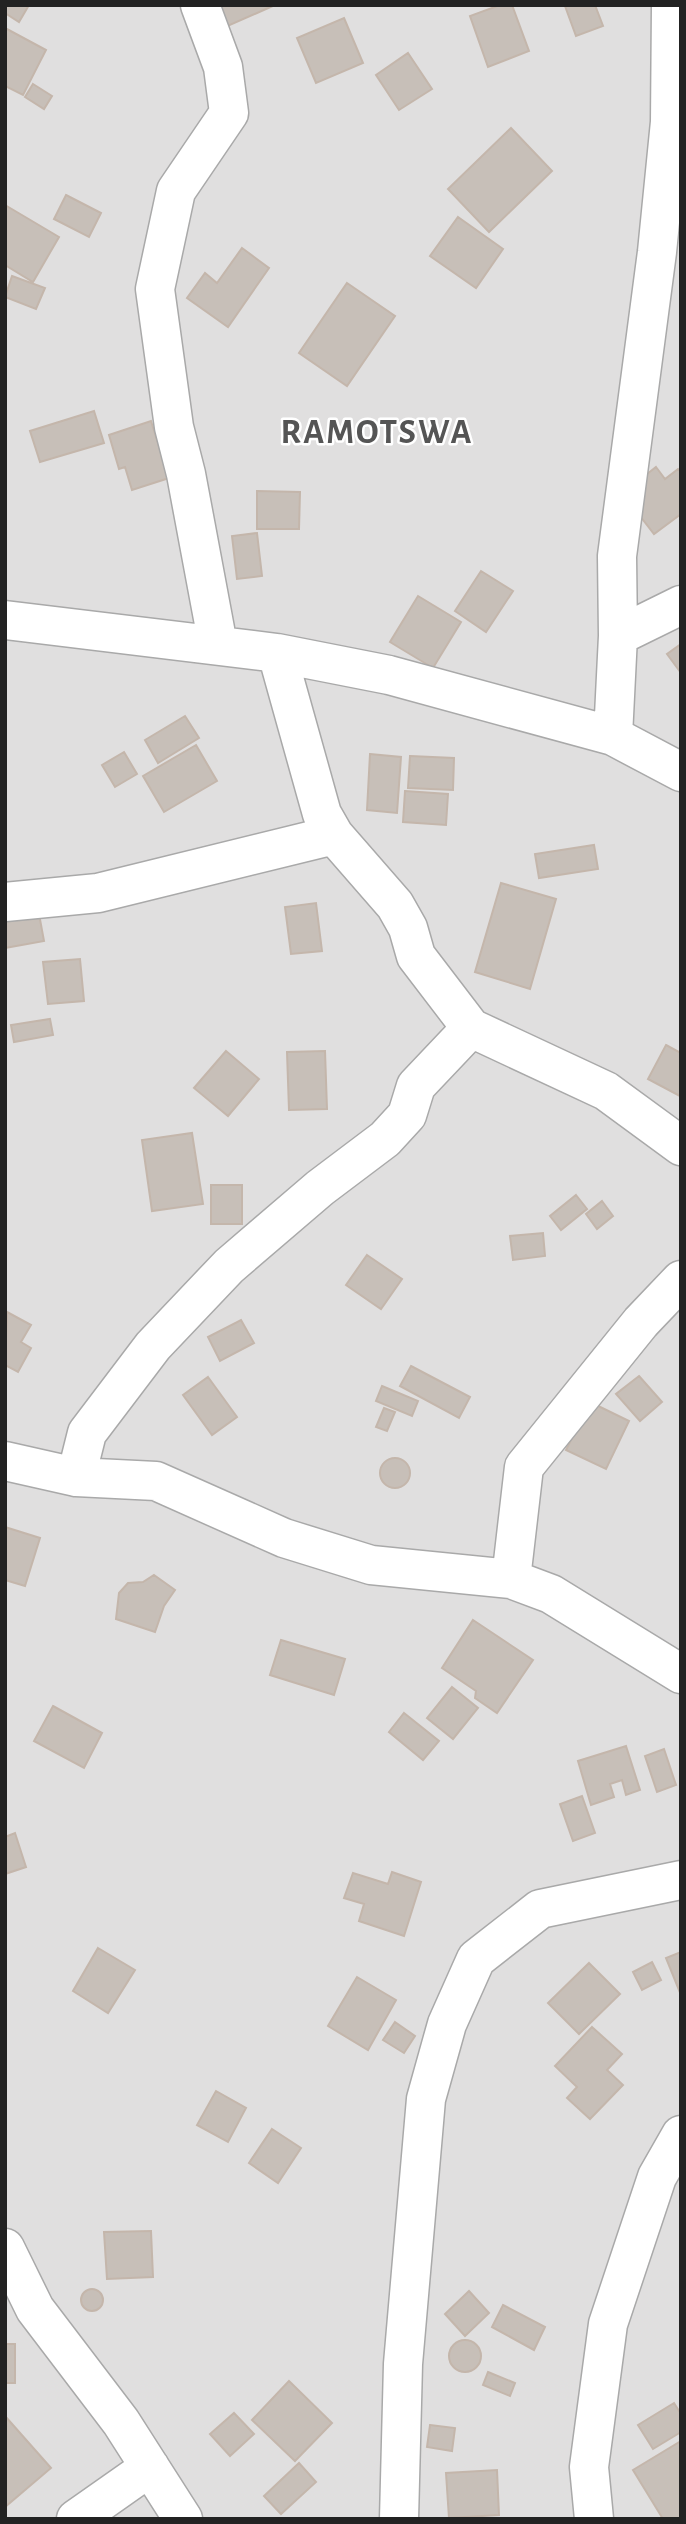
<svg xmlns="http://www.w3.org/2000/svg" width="686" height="2524" font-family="'Alegreya Sans',sans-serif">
<rect width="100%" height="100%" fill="#f2efe9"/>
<path fill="#e0dfdf" d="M5,5h676v2514h-676z"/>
<path fill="#c7bfb8" stroke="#c4b6ab" stroke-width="2" d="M5,5h24l-10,17 -14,-9z
M213,5h62l-52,23z
M500,5h12l17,46 -41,16 -18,-51z
M595,5l8,21 -27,10 -11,-30z
M344,18l19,45 -47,20 -19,-45z
M5,28l41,22 -23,45 -18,-9z
M408,53l24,36 -33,21 -23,-35z
M33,84l19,12 -8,13 -19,-12z
M511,128l41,43 -63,61 -41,-43z
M66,195l35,18 -12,24 -35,-18z
M5,205l54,32 -26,45 -28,-17z
M458,217l45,32 -27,39 -46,-32z
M242,248l27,20 -41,59 -41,-29 18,-25 12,10z
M12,276l33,12 -9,21 -31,-12z
M347,283l48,33 -48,70 -48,-33z
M94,411l10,32 -64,19 -10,-31z
M151,421l18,57 -37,12 -7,-23 -6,2 -10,-34z
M656,467l9,12 13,-10 3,3v42l-27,20 -24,-31 7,-21z
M257,491l43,1 -1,37h-42z
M257,533l5,43 -25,3 -5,-43z
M481,571l32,20 -27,41 -31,-21z
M418,596l43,26 -28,46 -43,-26z
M681,644v29l-14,-19z
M185,716l14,22 -41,25 -13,-23z
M196,745l21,36 -53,31 -21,-36z
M124,752l13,22 -22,13 -13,-22z
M370,754l31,3 -4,56 -30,-3z
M410,756l44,2 -1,32 -45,-2z
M405,791l43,3 -2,31 -43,-3z
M594,845l4,24 -59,9 -4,-24z
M501,883l55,16 -26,90 -55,-17z
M316,903l6,48 -31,3 -6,-47z
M39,914l5,27 -39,7v-28z
M80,959l4,42 -36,3 -5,-42z
M50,1019l3,16 -39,7 -3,-17z
M666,1045l15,8 -1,43 -32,-17z
M226,1051l33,28 -31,37 -34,-28z
M325,1051l2,58 -38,1 -2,-58z
M192,1133l11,71 -51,7 -10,-71z
M211,1185h31v39h-31z
M576,1195l11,14 -26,21 -11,-14z
M602,1201l11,15 -16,13 -11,-15z
M543,1233l2,23 -32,4 -3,-24z
M367,1255l35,24 -21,30 -35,-24z
M7,1312l24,13 -10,17 10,6 -13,24 -13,-7z
M241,1320l13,23 -34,18 -12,-24z
M411,1366l59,31 -11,21 -59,-32z
M639,1376l23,26 -22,19 -24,-27z
M208,1377l29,40 -25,18 -29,-40z
M382,1386l36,15 -6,15 -36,-15z
M590,1402l39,19 -23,48 -40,-19z
M384,1408l11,4 -8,19 -11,-4z
M380 1473a15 15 0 1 1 30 0a15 15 0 1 1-30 0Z
M5,1527l35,11 -15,48 -20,-6z
M154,1575l21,15 -11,16 -9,26 -39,-13 3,-26 9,-10 15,-1z
M473,1620l60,40 -36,53 -22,-15 1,-7 -34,-23z
M281,1640l64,19 -11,36 -64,-20z
M452,1687l26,21 -25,31 -26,-21z
M53,1706l49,27 -18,35 -50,-27z
M404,1713l35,28 -16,19 -34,-28z
M626,1746l14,44 -14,5 -4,-15 -12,4 4,13 -23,8 -13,-44z
M664,1749l12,36 -19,7 -12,-36z
M582,1796l13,37 -22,8 -13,-37z
M15,1833l11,34 -21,7v-37z
M392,1872l29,10 -17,54 -45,-15 5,-17 -20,-6 9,-25 35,11z
M98,1948l37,22 -27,43 -35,-22z
M681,1952v43l-15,-37z
M652,1962l9,18 -19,10 -9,-18z
M589,1963l31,31 -41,40 -31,-31z
M357,1977l39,23 -28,50 -40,-24z
M395,2022l20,14 -11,17 -21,-13z
M592,2027l30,27 -15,16 16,15 -33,34 -23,-21 10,-11 -22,-21z
M216,2091l30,17 -18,34 -31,-17z
M272,2129l29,19 -23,35 -29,-20z
M151,2231l2,46 -46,2 -3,-47z
M81 2300a11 11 0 1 1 22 0a11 11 0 1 1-22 0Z
M469,2291l20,22 -24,23 -20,-22z
M503,2305l42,22 -11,23 -42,-23z
M449 2356a16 16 0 1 1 32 0a16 16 0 1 1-32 0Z
M5,2344h10v39h-10z
M488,2372l27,11 -5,13 -27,-11z
M289,2381l43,42 -37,38 -43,-41z
M674,2403l7,11v18l-28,17 -15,-24z
M234,2413l20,21 -24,22 -20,-22z
M5,2416l46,52 -46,39z
M430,2425l25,3 -3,23 -25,-4z
M681,2441v78h-18l-30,-49z
M299,2463l17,19 -35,32 -17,-18z
M497,2470l2,45 -50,3 -3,-45z"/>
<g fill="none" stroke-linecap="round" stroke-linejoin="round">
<g stroke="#a9a9a9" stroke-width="41">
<path id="minor" d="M200,5l23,62 6,46 -53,78 -21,98 19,138 12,47 32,171
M5,620l272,33 112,22 224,61 68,36
M618,636l63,-31
M613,736l5,-100 -1,-80 40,-304 13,-130 1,-117
M5,902l93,-9 236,-58
M471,1028l135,63 75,55
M5,1461l71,16 80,4 128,57 87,27 140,14 40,15 130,80
M76,1477l11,-44 66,-87 76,-80 91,-78 65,-49 22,-24 9,-29 55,-58 -55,-72 -8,-28 -13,-23 -61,-70 -12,-21 -45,-161
M511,1579l13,-112 117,-145 40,-42
M5,2248l30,61 86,113 62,97
M76,2519l74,-52
M399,2519l4,-155 23,-265 21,-75 29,-65 64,-50 141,-29
M594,2519l-5,-52 19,-143 49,-147 24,-42"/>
</g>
<use href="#minor" stroke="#fff" stroke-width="38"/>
</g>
<g text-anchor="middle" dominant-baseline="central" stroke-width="5" stroke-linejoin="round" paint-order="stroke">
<g font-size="35" font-weight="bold" letter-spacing="2" fill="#555" stroke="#fff">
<text x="377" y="432">RAMOTSWA</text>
</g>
</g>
<rect width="686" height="2524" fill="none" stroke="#222222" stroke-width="14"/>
</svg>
